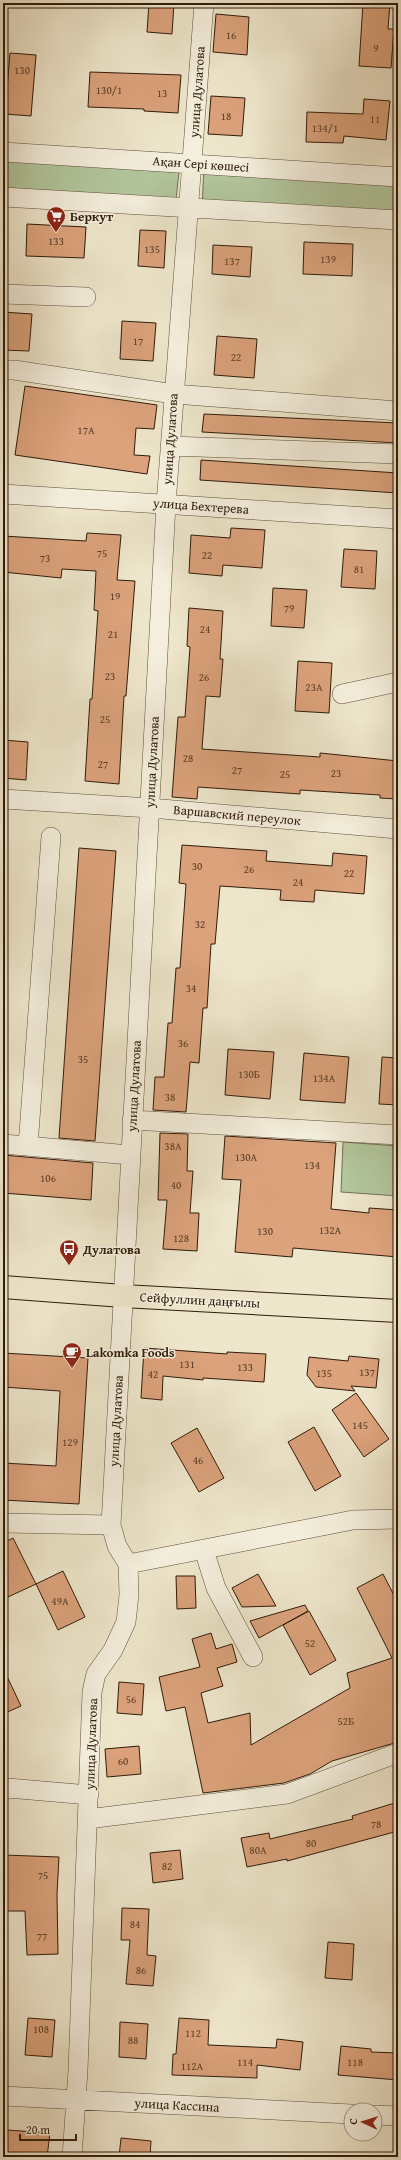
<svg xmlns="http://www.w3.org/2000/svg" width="401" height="2160" font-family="'Gentium Book Plus',serif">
<rect width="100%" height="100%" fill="#eee6cb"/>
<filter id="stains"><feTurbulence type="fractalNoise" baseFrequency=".005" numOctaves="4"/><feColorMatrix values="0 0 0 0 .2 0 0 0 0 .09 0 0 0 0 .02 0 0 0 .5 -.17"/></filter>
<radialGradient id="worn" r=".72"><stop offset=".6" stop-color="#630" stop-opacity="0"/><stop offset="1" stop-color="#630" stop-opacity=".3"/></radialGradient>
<path fill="#b2c69c" stroke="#717054" d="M3,160l176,12 -3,28 -173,-9z
M204,164l194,13v43l-196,-10z
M343,1142l55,4v50l-57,-4z"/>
<path fill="#dba27b" stroke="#301b0b" d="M149,3h25l-2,31 -25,-2z
M363,3h27l-2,26h6l-3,39 -32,-2z
M216,14l33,3 -2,38 -34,-3z
M10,53l26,2 -5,61 -26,-2z
M90,72l91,3 -3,38 -34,-2v-2l-56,-2z
M211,96l34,2 -3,38 -34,-2z
M364,99l26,2 -4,39 -42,-4 -1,7 -37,-1 1,-30 56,2z
M27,224l59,3 -2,31 -58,-2z
M140,230l26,1 -2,37 -26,-2z
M304,242l49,2 -1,32 -49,-2z
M213,245l39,2 -2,30 -38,-3z
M3,312l29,2 -3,37 -26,-1z
M122,321l34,2 -3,38 -33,-2z
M217,336l40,3 -3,39 -40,-3z
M25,386l132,19 -3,24 -18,-1 -2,27 16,1 -3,18 -132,-19z
M204,414l194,9v20l-196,-11z
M201,460l197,13v20l-198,-13z
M231,528l34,2 -3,38 -39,-3 -1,11 -33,-3 2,-38 39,3z
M87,533l34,2 -4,45 18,1 -9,115h-2l-5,88 -34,-3 5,-82h2l6,-88 -4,-1 2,-39 -34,-2 -1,9 -58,-6v-36l83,5z
M344,549l33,2 -2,38 -34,-2z
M273,588l34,2 -3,38 -33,-2z
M189,608l34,3 -3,48h3l-3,38 -14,-1 -4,53 118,8v-4l78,8v38l-18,-1v-3l-80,-5v4l-102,-7 -1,12 -25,-2 6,-80h7l5,-70 -3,-1z
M298,661l34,2 -3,50 -34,-2z
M3,740l25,2 -2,38 -23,-2z
M182,845l85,6 -1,10 66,5 1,-13 34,3 -3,38 -49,-4 -1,12 -34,-2 1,-10 -61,-4 -5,58h-4l-4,64h-4l-4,55 -9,-1 -4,50 -33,-2 2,-33h9l4,-54h4l4,-55h4l6,-84 -7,-1z
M79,848l37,3 -21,290 -36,-3z
M228,1049l46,3 -4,47 -45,-4z
M304,1053l45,4 -4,46 -45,-3z
M382,1057l16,1v47l-19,-1z
M160,1133l28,1 -1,37h6l-3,42h9l-2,38 -34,-2 4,-49h-9z
M225,1136l111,7 -5,66 38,4v-5l29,2v47l-105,-9 -1,9 -57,-5 6,-72 -19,-1z
M3,1155l90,8 -2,37 -88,-7z
M144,1348l83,6v-2l39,2 -2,28 -61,-4v2l-40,-4 -1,24 -21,-2z
M3,1353l85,5 -9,146 -76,-4v-37l53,3 4,-75 -57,-4z
M349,1356l30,3 -3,29 -25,-2 4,5 -39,-4 -9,-12 2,-18 39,4z
M356,1393l33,46 -25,18 -32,-47z
M314,1427l27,49 -26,15 -27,-49z
M197,1428l27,50 -25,14 -28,-49z
M13,1538l23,46 -28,13 -5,-10v-44z
M63,1571l22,46 -27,13 -22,-46z
M258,1574l18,32 -34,1 -10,-19z
M383,1574l15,29v139l-66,19 -22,13 -26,9 -81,10 -18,-86 -19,4 -7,-34 41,-10 -8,-28 19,-6 5,16 16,-5 5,18 -20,6 6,18 -22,7 7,30 42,-10 1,32 99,-57 -3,-15 45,-15 -35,-70z
M176,1576h19l1,32 -19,1z
M305,1605l3,6 -49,27 -9,-17z
M309,1611l27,49 -26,15 -27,-50z
M3,1668l18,38 -18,8z
M119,1682l25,2 -2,31 -25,-2z
M139,1746l2,28 -34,3 -2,-28z
M398,1802v29l-111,30v-2l-40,8 -6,-29 28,-5 1,6 83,-20 -1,-3z
M180,1850l3,29 -30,4 -3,-30z
M3,1855l56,2 -2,37 1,60 -31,1 -2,-44h-22z
M122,1908l27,1 -2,46 9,1 -3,30 -27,-2 4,-44h-9z
M328,1942l26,2 -2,36 -27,-2z
M28,2018l27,2 -3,37 -27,-2z
M179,2018l30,2 -1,25 68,3 1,-9 26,3 -3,28 -43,-5v13l-85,-3 1,-21h3z
M120,2022l28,2 -2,35 -27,-2z
M341,2046l30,3v3l27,1v27l-60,-5z
M7,2130l43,3 -3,24h-42z
M121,2138l30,3 -1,16h-31z"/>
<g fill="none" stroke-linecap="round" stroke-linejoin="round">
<g stroke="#604e3b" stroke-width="20">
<path id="minor" d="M3,152l395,25
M3,197l395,23
M3,294l83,3
M3,370h11l160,24 224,17
M170,446l228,8
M3,494l395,25
M342,694l56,-12
M3,799l147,9 248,21
M132,1120l266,15
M3,1144l127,11
M28,1146l23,-309
M3,1523l108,2
M204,1550l12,38 37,69
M128,1564l225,-44 45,-1
M3,1791l5,-3 81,7
M88,1819l199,-25 111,-41
M3,2096l348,18
M375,2115l23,1
M72,2157l6,-87 14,-378 4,-18 17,-24 13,-28 3,-27 -1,-31 -11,-18 -6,-21 55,-1021 38,-501"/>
</g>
<g stroke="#301b0b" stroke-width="24">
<path id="major" d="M3,1287l120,9 275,15"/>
</g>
<use href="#minor" stroke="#f4efdd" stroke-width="19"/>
<use href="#major" stroke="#eee6cb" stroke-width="22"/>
</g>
<defs>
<g id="supermarket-pin" transform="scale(1)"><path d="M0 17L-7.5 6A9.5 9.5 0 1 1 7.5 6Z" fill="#8f2418" stroke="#f4efdd"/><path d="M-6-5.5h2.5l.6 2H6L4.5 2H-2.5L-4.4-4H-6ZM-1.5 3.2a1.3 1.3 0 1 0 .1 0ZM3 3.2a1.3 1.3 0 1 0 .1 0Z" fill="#fff"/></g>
<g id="bus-pin" transform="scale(1)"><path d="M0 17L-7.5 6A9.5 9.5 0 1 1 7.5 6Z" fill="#8f2418" stroke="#f4efdd"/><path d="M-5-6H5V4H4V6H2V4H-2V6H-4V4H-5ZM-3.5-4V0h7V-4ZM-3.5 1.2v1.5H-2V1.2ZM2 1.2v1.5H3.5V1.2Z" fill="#fff"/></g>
<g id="cafe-pin" transform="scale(1)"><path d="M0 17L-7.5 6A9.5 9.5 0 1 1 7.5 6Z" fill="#8f2418" stroke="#f4efdd"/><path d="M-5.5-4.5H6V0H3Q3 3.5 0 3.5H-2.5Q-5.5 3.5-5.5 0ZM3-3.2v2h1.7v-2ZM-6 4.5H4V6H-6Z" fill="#fff"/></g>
</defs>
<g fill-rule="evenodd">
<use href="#supermarket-pin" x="56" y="216"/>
<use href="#bus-pin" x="69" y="1249"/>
<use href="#cafe-pin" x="72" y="1352"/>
</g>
<g text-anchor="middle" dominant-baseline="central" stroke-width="3" stroke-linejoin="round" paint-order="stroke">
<g font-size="11" fill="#5b3d27">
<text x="231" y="35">16</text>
<text x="376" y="48">9</text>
<text x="22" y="70">130</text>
<text x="109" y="90">130/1</text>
<text x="162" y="93">13</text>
<text x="226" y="116">18</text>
<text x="375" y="119">11</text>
<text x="325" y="128">134/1</text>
<text x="56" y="241">133</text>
<text x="152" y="249">135</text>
<text x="328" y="259">139</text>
<text x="232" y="261">137</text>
<text x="138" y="341">17</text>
<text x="236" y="357">22</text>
<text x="86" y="430">17А</text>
<text x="102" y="553">75</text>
<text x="207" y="555">22</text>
<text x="45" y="558">73</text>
<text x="359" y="569">81</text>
<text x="115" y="596">19</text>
<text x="289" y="608">79</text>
<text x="205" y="629">24</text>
<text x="113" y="634">21</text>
<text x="110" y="676">23</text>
<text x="204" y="677">26</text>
<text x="314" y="687">23А</text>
<text x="105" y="719">25</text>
<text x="188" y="758">28</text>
<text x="103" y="764">27</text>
<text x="237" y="770">27</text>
<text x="336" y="773">23</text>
<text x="285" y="774">25</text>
<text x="197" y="866">30</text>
<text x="249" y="869">26</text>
<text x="349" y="873">22</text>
<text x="298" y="882">24</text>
<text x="200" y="924">32</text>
<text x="191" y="988">34</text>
<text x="183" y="1043">36</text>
<text x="83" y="1059">35</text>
<text x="249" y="1074">130Б</text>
<text x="324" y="1078">134А</text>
<text x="170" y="1097">38</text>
<text x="173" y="1146">38А</text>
<text x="246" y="1157">130А</text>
<text x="312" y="1165">134</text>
<text x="48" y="1178">106</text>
<text x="176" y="1185">40</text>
<text x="330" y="1230">132А</text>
<text x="265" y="1231">130</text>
<text x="181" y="1238">128</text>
<text x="187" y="1364">131</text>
<text x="245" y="1367">133</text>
<text x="367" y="1372">137</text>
<text x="324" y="1373">135</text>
<text x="153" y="1374">42</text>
<text x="360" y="1425">145</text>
<text x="70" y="1442">129</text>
<text x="198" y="1460">46</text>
<text x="60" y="1601">49А</text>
<text x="310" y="1643">52</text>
<text x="131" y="1699">56</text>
<text x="346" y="1721">52Б</text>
<text x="123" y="1761">60</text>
<text x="376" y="1824">78</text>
<text x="311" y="1843">80</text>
<text x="258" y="1850">80А</text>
<text x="167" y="1866">82</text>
<text x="43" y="1875">75</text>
<text x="135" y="1924">84</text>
<text x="42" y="1936">77</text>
<text x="141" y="1970">86</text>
<text x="41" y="2029">108</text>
<text x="193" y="2033">112</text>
<text x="133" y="2040">88</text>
<text x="245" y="2062">114</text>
<text x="355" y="2062">118</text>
<text x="192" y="2066">112А</text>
</g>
<g font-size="13" fill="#301b0b" stroke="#f4efdd">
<text transform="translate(197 92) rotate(-86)">улица Дулатова</text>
<text transform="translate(201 164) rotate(4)">Ақан Сері көшесі</text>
<text transform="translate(170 439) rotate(-86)">улица Дулатова</text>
<text transform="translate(201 506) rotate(4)">улица Бехтерева</text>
<text transform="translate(152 762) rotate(-87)">улица Дулатова</text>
<text transform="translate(237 815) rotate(5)">Варшавский переулок</text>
<text transform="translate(134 1086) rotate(-87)">улица Дулатова</text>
<text transform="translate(200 1300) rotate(3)">Сейфуллин даңғылы</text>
<text transform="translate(116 1421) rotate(-87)">улица Дулатова</text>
<text transform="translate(91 1744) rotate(-88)">улица Дулатова</text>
<text transform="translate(177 2105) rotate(3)">улица Кассина</text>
</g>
<g font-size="13" font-weight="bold" fill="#301b0b" stroke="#f4efdd" text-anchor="start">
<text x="70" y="216">Беркут</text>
<text x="83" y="1249">Дулатова</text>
<text x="86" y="1352">Lakomka Foods</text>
</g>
</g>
<rect width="401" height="2160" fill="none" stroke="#eee6cb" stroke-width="16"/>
<rect x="4" y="4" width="393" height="2152" fill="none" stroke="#301b0b" stroke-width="2"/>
<rect x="8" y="8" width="385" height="2144" fill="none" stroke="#301b0b"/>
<g transform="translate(363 2122) rotate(274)"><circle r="19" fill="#f4efdd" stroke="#a69a89"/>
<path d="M0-3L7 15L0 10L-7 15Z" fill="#8f2418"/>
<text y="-6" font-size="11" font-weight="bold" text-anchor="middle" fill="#301b0b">С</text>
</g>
<path d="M20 2134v6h56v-6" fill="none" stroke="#301b0b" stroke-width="2"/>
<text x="26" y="2134" font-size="12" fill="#301b0b" stroke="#f4efdd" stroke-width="3" paint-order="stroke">20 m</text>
<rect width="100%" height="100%" filter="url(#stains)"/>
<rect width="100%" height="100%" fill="url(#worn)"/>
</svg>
